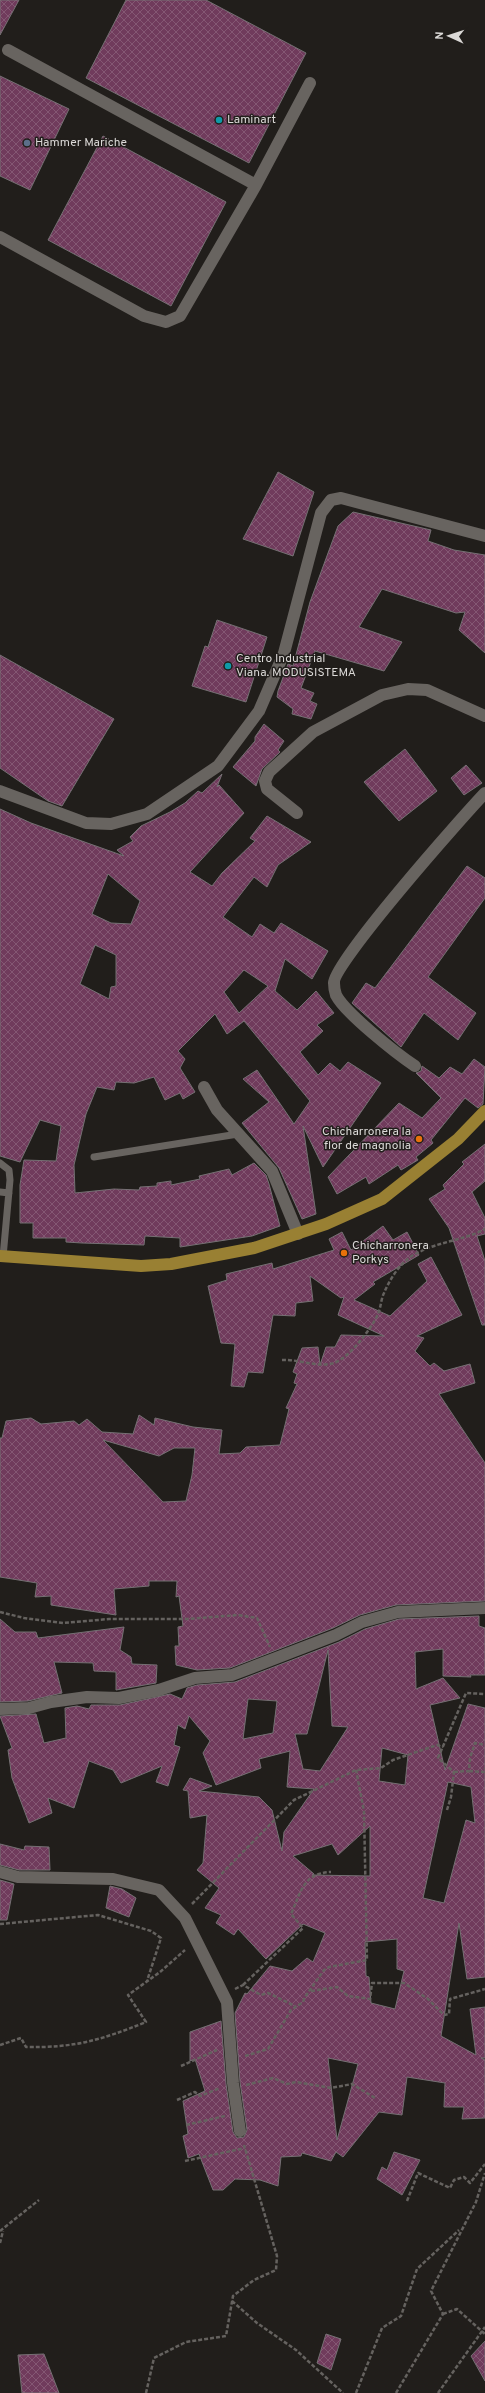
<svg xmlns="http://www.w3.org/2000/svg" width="485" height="2393" font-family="Overpass,sans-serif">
<defs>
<pattern id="building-cross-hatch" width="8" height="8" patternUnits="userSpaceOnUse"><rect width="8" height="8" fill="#703b5c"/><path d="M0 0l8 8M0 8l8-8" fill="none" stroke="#845773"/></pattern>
</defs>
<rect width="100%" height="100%" fill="#211e1b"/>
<path fill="url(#building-cross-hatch)" stroke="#757073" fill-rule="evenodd" d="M0,0h19l-19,35z
M126,0h80l100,53 -57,110 -163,-85z
M0,76l69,33 -39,81 -30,-14z
M103,136l123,66 -55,104 -123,-66z
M278,472l36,20 -21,64 -50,-17z
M353,512l78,18 -3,11 26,9 31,5v98l-26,-23 6,-18 -9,1 -74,-24 -23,38 43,15 -18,29 -69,-20 -14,37 13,5 -4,8 7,3 -6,15 -19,-5 1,-5 -16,-12 1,-6 10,-27 5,2 17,-64 28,-76z
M217,620l50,17 -21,65 -54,-16 13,-40 3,1z
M0,655l114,64 -52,87 -14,-5 -48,-33z
M264,724l20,17 -6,9 2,2 -18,17 -6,17 -23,-19 22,-26v-4z
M405,749l32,42 -38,30 -35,-39z
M466,765l16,18 -18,12 -13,-17z
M222,774l-5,13 2,-2 25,28 -54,59 22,14 10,-13 33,-32 -5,-3 17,-22 44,26 -33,23 -11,22 -13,-10 -31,40 29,20 8,-13 14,9 7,-10 47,28 -16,28 -27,-20 -10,32 22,19 19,-19 18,22 -17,12 6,6 -23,21 18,23 12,-12 10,8 8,-9 33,21 -58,84 -20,-41 13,88 -14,5 -23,-51 -37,-45 27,-21 -26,-23 14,-9 37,54 16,-23 -66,-80 -17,13 -12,-20 -37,37 7,8 -5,9 15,24 -12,7 -3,-6 -15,7 -11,-23 -20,6 -18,-1 -2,8 -17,-3 -11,27 -12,51 1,28 39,-4 25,1 1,-3 17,-1v-3l14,-2v4l29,-6 -1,-3 30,-7 3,6 22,-12 12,12 3,9 11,42 -28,10 -72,11v-9l-35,-2 -1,9 -62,-2 -16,-1v-4h-33v-15h-13v-38l4,-25 32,1 5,-35 -21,-6 -20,42 -20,-6v-347l31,14 93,33 -7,-6 16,-9 -3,-4 11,-11 29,-14 15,-9 13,-12 4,2zM108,874l32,27 -9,23 -20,-1 -19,-9zM95,945l21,10v31l-5,1 -2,12 -29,-15zM244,970l24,16 -29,27 -15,-21z
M467,866l18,12v20l-57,79 48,36 -18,27 -34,-27 -23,34 -49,-44 14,-20 9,5z
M474,1059l11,8 -2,37 -5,4 -13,-10 -34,42 2,3 -17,14 2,3 -17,10 -3,-5 -29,19 -3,-7 -29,17 -9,-17 71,-74 23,15 19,-20 -25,-25 5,-2 1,-5 17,12 11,-11 12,7z
M485,1144v37l-13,11 13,26v16l-8,2 8,25v64h-3l-33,-97 -20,-29 16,-10 -2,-4 21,-21 -2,-2z
M383,1226l10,14 14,-8 12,23 -46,27 2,2 -21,16 36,16 37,-35 -9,-17 13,-7 31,58 -45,21 7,2 -9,13 15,15 4,-3 10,8 26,-7 5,19 -36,11 46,69v138l-89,4 -36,10 -27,13 -103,40 -33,2 -21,-5 -1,-19h4l-1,-19 5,-1 -4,-30 -3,1 1,-16h-28v5l-35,3 2,26 -65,-10v-9l-16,1 2,-14 -37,-6v-139h2l4,-17 25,-3 10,6 33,-3 5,4 8,-6 15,13 31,2 6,-19 15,10 1,-7 38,9 29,3 -3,24 21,-1 6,-6 34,-2 9,-36 -3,-1 11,-24 -3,-1 3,-9 -4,-2 9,-24 16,-1 2,18 6,-18h9l6,-12 43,1 -46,-21 6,-18 -3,1 -31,-22 3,25 -17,2 -1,13 -22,-1 -10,58 -15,-1 -4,15 -13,-1 4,-42 -14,-1 -13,-57 19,-6 -1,-6 46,-11 1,6 61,-19 -5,-11 13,-7 9,18zM103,1440l56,16 15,-8h21l-3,27 -6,26 -23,1z
M479,1616v10l6,2v47h-15l1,2 -28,-1v-27l-28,3 1,37 27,-11 17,20 -30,7 15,65 23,-66 17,4v269l-18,2 -8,-56 -18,113 35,19 -6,-46 15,-2v51h-4l4,2v58l-23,1 2,-12h-20l1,-24 -38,-6 -5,38 -23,-3 -36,45 -7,-5 -5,9 -29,-8 -1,3 -20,1 -3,29 -18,-6 -25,-1 -12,11h-10l-14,-36 -11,4 -5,-22 5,-2 -5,-33 22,-10 -10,-32 -5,2v-29l31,-11 5,63 7,48 4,6 7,-1 3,-7 -7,-48 -5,-69 10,-20 2,1 23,-28 22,5 15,-13 6,4 12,-29 -22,-9 -37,35 -28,-30 -4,6 -18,-12 5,-8 -16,-7 14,-20 -22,-18 6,-7 4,-48 -17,3 -2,-27 -5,-1 7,-12 22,8 -13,5 60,6 13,13 10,41 2,-19 30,-43 -27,-2 3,-36 -31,8 2,9 -45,17 -13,-32 7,-12 -21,-25 -4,13 -7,-4 -4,20 6,2 -12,39 -12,-4 6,-16 -41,17 -8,-13 -24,-9 -15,47 -26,-10 4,15 -23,10 -17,-45 -4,-28 4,-2 -12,-32 36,-2 8,29 22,-5 -1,-30 12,-2 12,3 2,-4h29l50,-11 12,5 5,-11 10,-3 38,-3 104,-40 26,-13 34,-10zM328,1650l4,76 16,1 -28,44 -17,-2 -8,-35h12zM248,1699l29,2 -4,32 -30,6zM382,1748l26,7 -3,30 -26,-4zM448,1782l23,5 4,36 -9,-3 -22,83 -21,-5zM370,1826v50l-58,-1 2,-1 -21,-18 39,-12 6,11zM397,1939v30l7,2 -9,38 -24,-6 -2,-26 -3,-1 -1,-34zM328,2058l30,6 -21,76z
M0,1619l15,13h21l2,6 86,-11 -4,23 11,7 1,7 25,1 -1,18 -40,7v-18l-22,-1 -1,-8 -39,-1 8,31 -34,8 -28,1z
M0,1844l24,6 1,-4 24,1 1,23h-31l-19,-5z
M0,1880l14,4 -7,36h-7z
M110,1886l12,3 14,9 -7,19 -23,-9z
M394,2152l26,8 -18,35 -25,-16 5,-12 5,3z
M326,2334l15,5 -10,31 -14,-7z
M485,2341v40l-14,-25z
M44,2354l15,39h-37l-4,-38z"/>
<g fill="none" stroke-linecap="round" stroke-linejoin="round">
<path stroke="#65625f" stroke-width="2.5" stroke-dasharray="4 2" stroke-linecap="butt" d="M282,1360c17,-1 35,8 52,3 15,-5 38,-35 44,-49 3,-7 3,-15 6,-21 5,-12 14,-27 25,-35 22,-16 55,-17 76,-29
M0,1612l24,6 39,5 46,-4h78l51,-4 19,3 13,29
M469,1771l15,1 1,-4
M454,1772l15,-1 1,-13 5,-15 10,2
M447,1810l4,-13 3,-25 -16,-14 28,-65 19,1
M192,1904l102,-104 62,-30 25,-2 12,-8 44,-15 6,2
M0,1924l98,-9 53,16 10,7 -14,43
M243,1985l60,-57 -12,-14c10,-22 12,-41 40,-42
M235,1989l8,-4 18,10 7,-2 27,13
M311,1991l26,-4 11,9 22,3 2,-16h32l24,16 16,16 5,-1 1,-15 35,-10
M0,2045l21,-7 5,9c49,1 75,-7 120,-25l-18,-27 32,-23 25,-22
M245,2056l23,-7 23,-39 12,-8 2,-5 19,-27 5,-3 38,-7 -3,-149 -8,-41
M181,2066l36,-16
M246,2085l27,-7 14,6 9,-2 35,6 21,-4 23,14
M177,2100l18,-8 5,4 20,-8
M186,2125l39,-9
M185,2161l60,-13
M407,2201l11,-28 32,15 4,-8 10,-3 6,6 15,-19
M0,2231l39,-31
M0,2243l3,-12
M232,2301l25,22 39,27 47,43
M443,2314l14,-5 28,25
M146,2393l8,-35 32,-16 40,-6 7,-40 21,-16 22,-10 1,-14 -33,-111
M356,2393l26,-65 19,-12 16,-47 42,-39
M396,2393l47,-79 -12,-23 45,-89 9,-29
M438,2393l47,-66"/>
<path stroke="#686460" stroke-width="7" d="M94,1157l144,-23
M0,1163l9,7 1,10 -7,77
M0,1192l9,1"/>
<path stroke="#686460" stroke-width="12" d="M8,50l248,135
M0,237l144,79 22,6 14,-6 76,-131 54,-102
M0,791l86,32 25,1 36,-10 71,-48 41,-55 25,-58 37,-140 10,-13 10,-2 144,38
M297,813l-30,-24 -2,-8 4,-9 44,-40 69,-37 26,-6 19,1 58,26
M415,1066c-18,-12 -70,-53 -79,-71 -1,-3 -2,-9 -2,-12 -2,-19 130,-168 151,-190
M204,1087l13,23 55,61 26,63
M0,1709l29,-1 22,-6 36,-5 32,1 40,-8 36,-12 37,-3 104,-40 26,-13 36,-10 87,-4
M0,1872l18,5 95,2 46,11 26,28 42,84 6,81 7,48"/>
<path stroke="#998033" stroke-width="12" d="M0,1256l141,10 30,-2 83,-16 72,-24 56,-25 76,-60 27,-28"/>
</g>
<g fill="#0f9aa8" stroke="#211e1b" stroke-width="1.5">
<circle cx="219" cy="120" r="4"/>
<circle cx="228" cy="666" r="4"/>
</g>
<circle fill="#5c6f8a" stroke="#211e1b" stroke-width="1.5" cx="27" cy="143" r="4"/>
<g fill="#e8710a" stroke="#211e1b" stroke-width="1.5">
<circle cx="419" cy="1139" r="4"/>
<circle cx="344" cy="1253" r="4"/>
</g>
<g text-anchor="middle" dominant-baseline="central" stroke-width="3" stroke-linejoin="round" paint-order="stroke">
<g font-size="12" fill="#dbd9d7" stroke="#211e1b" text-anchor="start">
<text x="227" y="120">Laminart</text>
<text x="35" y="143">Hammer Mariche</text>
<text x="236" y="659">Centro Industrial<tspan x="236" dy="14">Viana. MODUSISTEMA</tspan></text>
<text x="411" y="1132" text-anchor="end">Chicharronera la<tspan x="411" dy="14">flor de magnolia</tspan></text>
<text x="352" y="1246">Chicharronera<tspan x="352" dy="14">Porkys</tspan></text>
</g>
</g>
<g transform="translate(449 36) rotate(273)" stroke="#211e1b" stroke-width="3" paint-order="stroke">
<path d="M0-3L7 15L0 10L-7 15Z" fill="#dbd9d7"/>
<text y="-6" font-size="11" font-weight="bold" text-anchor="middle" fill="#dbd9d7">N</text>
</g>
</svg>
